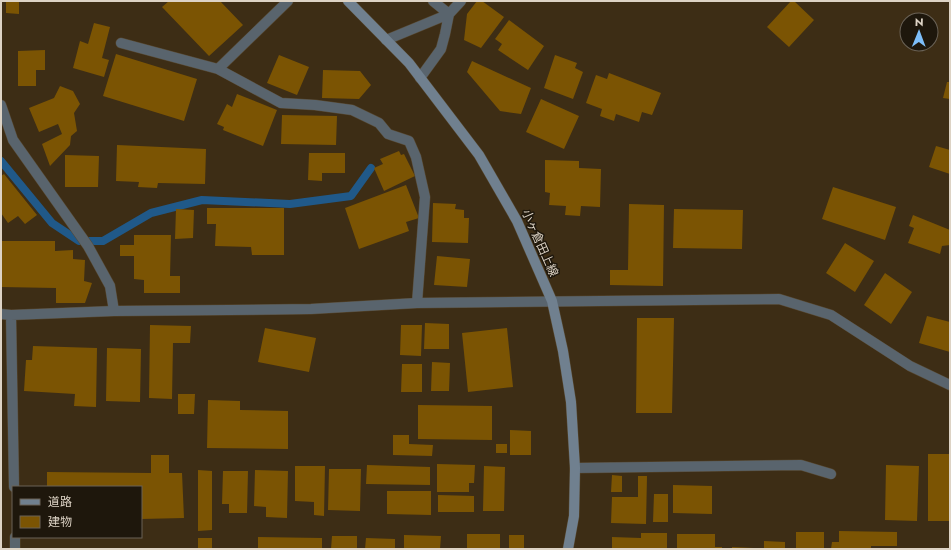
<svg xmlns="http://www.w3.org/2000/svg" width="951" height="550" font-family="Jost,'Noto Sans JP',sans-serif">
<rect width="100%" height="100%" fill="#3d2d15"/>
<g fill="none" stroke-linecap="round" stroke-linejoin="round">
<path stroke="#205989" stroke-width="8" d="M1,161l51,62 27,18h24l48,-28 51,-13 88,4 61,-8 20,-28"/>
</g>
<path fill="#7b5403" d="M6,1h13v13l-13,-1z
M169,1h51l23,24 -34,31 -47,-49z
M477,1h5l22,16 -23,31 -17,-8 3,-26z
M791,1h3l20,19 -25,27 -22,-20z
M509,20l35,26 -16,24 -30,-20 4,-6 -7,-5z
M94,23l16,4 -8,31 7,2 -5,17 -31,-9 7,-27 8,3z
M45,50v20h-9v16h-18v-35z
M116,54l81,25 -13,42 -81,-25z
M279,55l30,12 -12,28 -30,-12z
M555,55l22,8 -2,5 8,4 -10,27 -29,-11z
M472,61l59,27 -10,26 -21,-3 -33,-39z
M323,70l37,1 11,14 -12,14 -37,-1z
M609,73l52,20 -9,22 -10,-3 -3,10 -23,-8 -2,7 -14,-5 2,-7 -16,-6 10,-28 11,4z
M947,82h3v17l-7,-1z
M60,86l13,5 7,13 -6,9 3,18 -6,5 -1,9 -20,21 -8,-22 20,-10 -4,-10 -19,8 -10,-24 25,-10z
M237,94l40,16 -14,36 -40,-16 1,-3 -7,-3 10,-20 5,3z
M541,99l38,17 -15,33 -38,-17z
M282,115l55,1 -1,29 -55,-1z
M117,145l89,4 -1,35 -47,-1 -1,5 -19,-1 1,-5 -23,-1z
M936,146l14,4v24l-21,-7z
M399,151l2,4 3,-1 11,22 -31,15 -10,-23 9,-4 -3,-5z
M309,153h36v20h-23v8l-14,-1z
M65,155l34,1 -1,31h-33z
M545,160l34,1v7l22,1 -1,38 -19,-1 -1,10 -15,-1 1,-9 -17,-1 1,-12 -5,-1z
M4,174l33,41 -12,9 -7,-8 -10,7 -7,-10v-37z
M406,185l13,33 -13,4 3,9 -50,18 -14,-41z
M833,187l63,20 -11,33 -63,-21z
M433,203l23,1 -1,5 9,1v8h5l-1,25 -36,-1z
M629,204l35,1 -1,81 -53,-1v-15h18z
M207,208h77v47h-32l-1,-8 -36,-1 1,-22h-9z
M176,209l18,1 -1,28 -18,1z
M674,209l69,1 -1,39 -69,-1z
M913,215l37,15v15l-8,1 -2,8 -32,-11 6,-15 -5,-2z
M134,235h37l-1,41h10v17h-36v-13l-10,-1v-23h-14v-11h14z
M1,241h54v10l18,-1v9l12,1 -1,21 8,2 -7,20h-29v-15l-55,-1z
M845,243l29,18 -19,31 -29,-19z
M437,256l33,3 -3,28 -33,-2z
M885,273l27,19 -21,32 -27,-19z
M927,316l23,6v30l-31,-9z
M637,318h37l-2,95h-36z
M425,323l24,1v25h-25z
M150,325l41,1 -1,17h-17l-1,56 -23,-1z
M401,325h21l-1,31 -21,-1z
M265,328l51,10 -7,34 -51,-10z
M507,328l6,59 -45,5 -6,-59z
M33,346l64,2 -1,59 -22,-1 1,-12 -51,-3 2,-31h6z
M107,348l34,1 -1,53 -34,-1z
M432,362l18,1 -1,28h-18z
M402,364h20v28h-21z
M178,394h17l-1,20h-16z
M208,400l32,1v9l48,1v38l-81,-1z
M418,405l74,1v34l-74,-1z
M510,430l21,1v24h-21z
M393,435h16v9l24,1 -1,11 -39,-1z
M496,444h11v9h-11z
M928,454h22v67h-22z
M151,455h18v18h13l2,45 -43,1v-32h-94v-15l104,1z
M437,464l38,1 -1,18h-5v9h-32z
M367,465l63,2v18l-64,-1z
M886,465l33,1 -2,55 -32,-1z
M295,466h30l-1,50 -10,-1v-13l-19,-1z
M484,466l21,1 -1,44h-21z
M329,469h32l-1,42 -32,-1z
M198,470l14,1v59l-14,1z
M255,470l33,1 -1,47 -21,-1v-10l-12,-1z
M223,471h25l-1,42h-18v-9h-7z
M612,475l10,1v16h-11z
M638,476h9l-1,48 -35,-1 1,-26h26z
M673,485l39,1v28l-39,-1z
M387,491h44v24l-44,-1z
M654,494h14v28h-15z
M438,495l36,1v16h-36z
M839,531l58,1v14h-26v3h-40l1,-7h7z
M796,532h28v17h-28z
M641,533h26v16h-55v-12l29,1z
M467,534h33v15h-33z
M677,534h38v13h7v2h-45z
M404,535l37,1 -1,13h-36z
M509,535h15v14h-15z
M332,536h25v13h-26z
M258,537l64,1v11h-64z
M198,538h14v11h-14z
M366,538l29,1v10h-30z
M764,541l21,1v7h-21z
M732,547l22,1v1h-22z"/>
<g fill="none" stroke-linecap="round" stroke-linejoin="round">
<g stroke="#574831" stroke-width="11">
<path id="minor" d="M386,40l63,-26 12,-13
M121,43l97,26 63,34 34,2 37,5 27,13 9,11 21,7 7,16 9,40 -8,106
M218,69l70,-68
M420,78l21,-29 4,-15 4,-20 -16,-13
M1,105l12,35 75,106 22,40 4,25
M1,314l10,1 103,-4 115,-1 82,-1 106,-6 362,-4 52,16 79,51 40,19
M11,315l3,172
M575,468l226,-3 30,9
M15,537v12"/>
</g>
<g stroke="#574831" stroke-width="11">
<path id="secondary" d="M348,1l61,62 70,92 38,66 35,80 11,50 8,51 4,66 -1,48 -6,33"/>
</g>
<use href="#minor" stroke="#59646d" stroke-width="10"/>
<use href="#secondary" stroke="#70808f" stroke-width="10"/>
</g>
<g text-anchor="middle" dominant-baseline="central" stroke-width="3" stroke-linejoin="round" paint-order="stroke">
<g font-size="12" fill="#ddd3c5" stroke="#1e170c">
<text transform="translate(540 243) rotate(66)">小ヶ倉田上線</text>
</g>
</g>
<rect width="951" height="550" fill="none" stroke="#ddd3c5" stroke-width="4"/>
<rect x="12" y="486" width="130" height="52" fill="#1e170c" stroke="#6a6256"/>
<rect x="20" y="499" width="20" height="6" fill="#70808f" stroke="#6a6256"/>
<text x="48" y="506" font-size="12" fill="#ddd3c5">道路</text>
<rect x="20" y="516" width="20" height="12" fill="#7b5403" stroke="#6a6256"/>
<text x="48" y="526" font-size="12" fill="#ddd3c5">建物</text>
<g transform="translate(919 32) rotate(1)"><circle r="19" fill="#1e170c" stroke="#6a6256"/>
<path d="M0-3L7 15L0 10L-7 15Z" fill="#7dbef9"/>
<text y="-6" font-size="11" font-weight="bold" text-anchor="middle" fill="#ddd3c5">N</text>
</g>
</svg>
